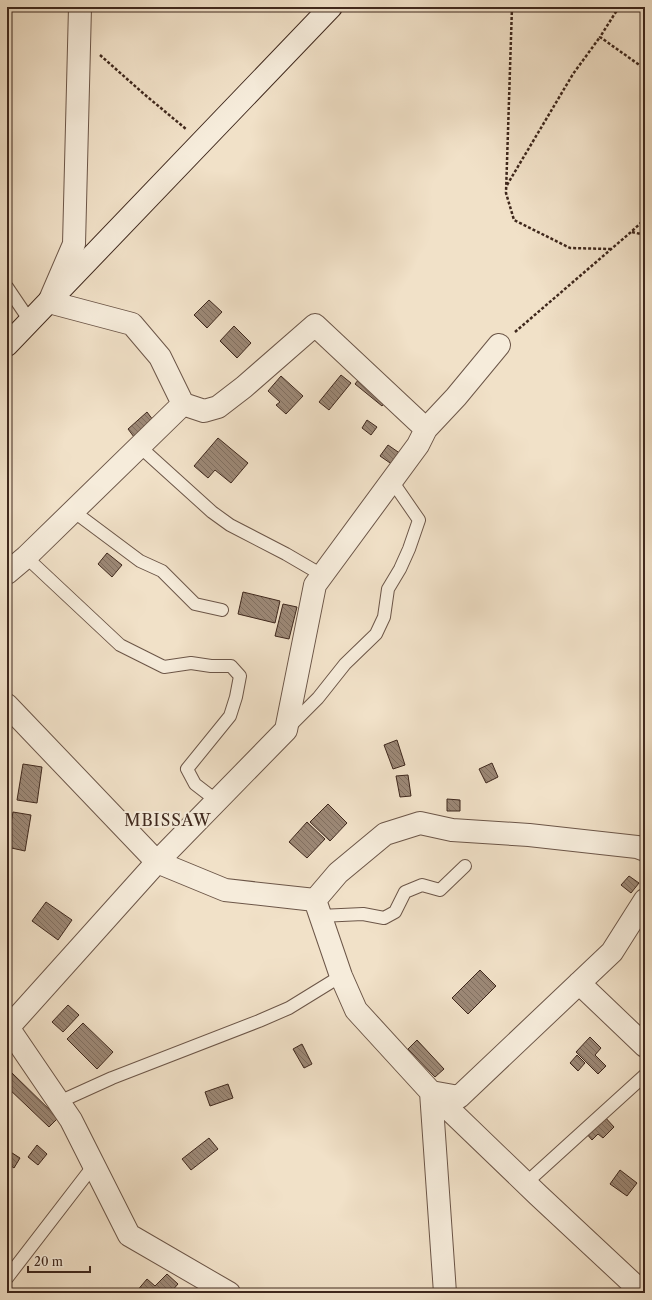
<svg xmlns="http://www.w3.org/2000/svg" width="652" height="1300" font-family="'Libre Caslon Text',serif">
<defs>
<pattern id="building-back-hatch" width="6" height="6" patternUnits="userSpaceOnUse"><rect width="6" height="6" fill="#9c8876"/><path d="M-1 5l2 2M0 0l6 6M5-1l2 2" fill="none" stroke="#816f60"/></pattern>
</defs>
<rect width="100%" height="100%" fill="#f1e1c8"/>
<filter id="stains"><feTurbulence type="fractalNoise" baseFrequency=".005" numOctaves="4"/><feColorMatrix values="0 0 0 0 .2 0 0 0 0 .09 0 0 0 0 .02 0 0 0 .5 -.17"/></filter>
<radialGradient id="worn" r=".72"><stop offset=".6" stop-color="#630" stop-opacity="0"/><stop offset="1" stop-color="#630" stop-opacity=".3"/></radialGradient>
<path fill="url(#building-back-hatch)" stroke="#3f281d" d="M209,300l13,12 -15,16 -13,-13z
M234,326l17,17 -14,15 -17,-17z
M363,374l27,22 -8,10 -27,-22z
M341,375l10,8 -22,27 -10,-8z
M281,376l22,20 -17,18 -10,-9 4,-3 -12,-11z
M147,412l6,8 -19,17 -6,-8z
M367,420l10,7 -6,8 -9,-7z
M218,438l30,25 -17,20 -16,-13 -7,8 -14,-12z
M388,445l13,9 -8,11 -13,-9z
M107,553l15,12 -10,12 -14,-13z
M243,592l37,9 -5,22 -37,-9z
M283,604l14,3 -8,32 -14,-3z
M397,740l8,25 -12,4 -9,-24z
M492,763l6,14 -12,6 -7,-14z
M23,764l19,3 -5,36 -20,-3z
M408,775l3,21 -11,1 -4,-21z
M447,799l13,1v11h-13z
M328,804l19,19 -17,18 -20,-19z
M13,812l18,3 -6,36 -18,-4z
M307,822l18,17 -18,19 -18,-16z
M629,876l10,7 -8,10 -10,-8z
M46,902l26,18 -14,20 -26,-19z
M480,970l16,16 -28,28 -16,-16z
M68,1005l11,10 -16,17 -11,-10z
M83,1023l30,29 -16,17 -30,-30z
M590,1037l11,11 -6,7 11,11 -8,8 -22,-22z
M417,1040l27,29 -9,8 -27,-28z
M302,1044l10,20 -8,4 -11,-19z
M577,1055l8,8 -7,8 -8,-8z
M11,1072l47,46 -9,9 -42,-40v-11z
M228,1084l5,14 -23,8 -5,-14z
M604,1116l10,11 -11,11 -5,-4 -6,6 -6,-7z
M209,1138l9,11 -27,21 -9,-11z
M37,1145l10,9 -9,11 -10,-8z
M9,1151l11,7 -6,10 -7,-5v-9z
M620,1170l17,13 -10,13 -17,-12z
M167,1274l11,10 -8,9 -34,-1 11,-13 8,7z"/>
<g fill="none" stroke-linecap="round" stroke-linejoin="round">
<g stroke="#6c5648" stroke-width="14">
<path id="lane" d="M7,287l23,34
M139,446l73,66 18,13 56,29 36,21
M73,511l67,50 22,10 33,33 27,6
M26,557l94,88 44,22 27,-4 20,3h20l9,10 -4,21 -6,19 -43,53 8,15 22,17
M289,727l29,-29 27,-34 31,-30 8,-17 4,-28 12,-20 9,-20 10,-29 -27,-39
M320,916l43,-2 21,4 11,-6 10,-20 17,-7 18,5 25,-24
M59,1102l53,-24 147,-57 30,-13 52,-32
M526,1183l119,-108
M7,1278l87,-113"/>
</g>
<g stroke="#6c5648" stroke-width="24">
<path id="street" d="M183,404l21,7 14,-4 26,-20 71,-62 111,104
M7,573l19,-16 157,-153 -23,-47 -28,-33 -83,-22 25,-58 6,-237
M7,705l150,157 68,28 90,10 26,76 15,34 75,82 107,103 105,98
M315,900l23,-27 47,-39 35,-11 32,7 77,5 108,12 8,3
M579,983l66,63
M7,1026l64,94 58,115 100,58
M7,1029l150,-167 129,-132 29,-145 103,-140 8,-16 30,-32 43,-52
M445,1293l-14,-201 28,5 153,-145 33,-52"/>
</g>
<g stroke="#3f281d" stroke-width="24">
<path id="secondary" d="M7,345l324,-338"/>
</g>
<path stroke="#3f281d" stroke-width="2.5" stroke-dasharray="3 2" stroke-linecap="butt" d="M512,7l-6,186 8,27 56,28 41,1
M619,7l-19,30 45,32
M100,55l44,39 42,35
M507,185l66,-111 27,-37
M632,232l13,3
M515,332l116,-100 14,-13"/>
<use href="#lane" stroke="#f6ecdb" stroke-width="12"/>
<use href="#street" stroke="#f6ecdb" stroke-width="22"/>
<use href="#secondary" stroke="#f6ecdb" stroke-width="22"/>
</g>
<g text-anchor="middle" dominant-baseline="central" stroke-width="4" stroke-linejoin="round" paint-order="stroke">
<g font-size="16" letter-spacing="1" fill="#3f281d" stroke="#f6ecdb">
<text x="168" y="820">MBISSAW</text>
</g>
</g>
<rect width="652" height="1300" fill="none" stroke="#f1e1c8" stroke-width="24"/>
<rect x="8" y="8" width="636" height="1284" fill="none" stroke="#3f281d" stroke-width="2"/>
<rect x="12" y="12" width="628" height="1276" fill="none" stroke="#3f281d"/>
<path d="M28 1266v6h62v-6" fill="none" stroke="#3f281d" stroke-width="2"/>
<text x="34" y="1266" font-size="12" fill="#3f281d" stroke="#f6ecdb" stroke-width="3" paint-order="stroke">20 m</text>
<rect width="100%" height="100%" filter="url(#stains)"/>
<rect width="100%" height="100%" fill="url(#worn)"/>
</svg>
